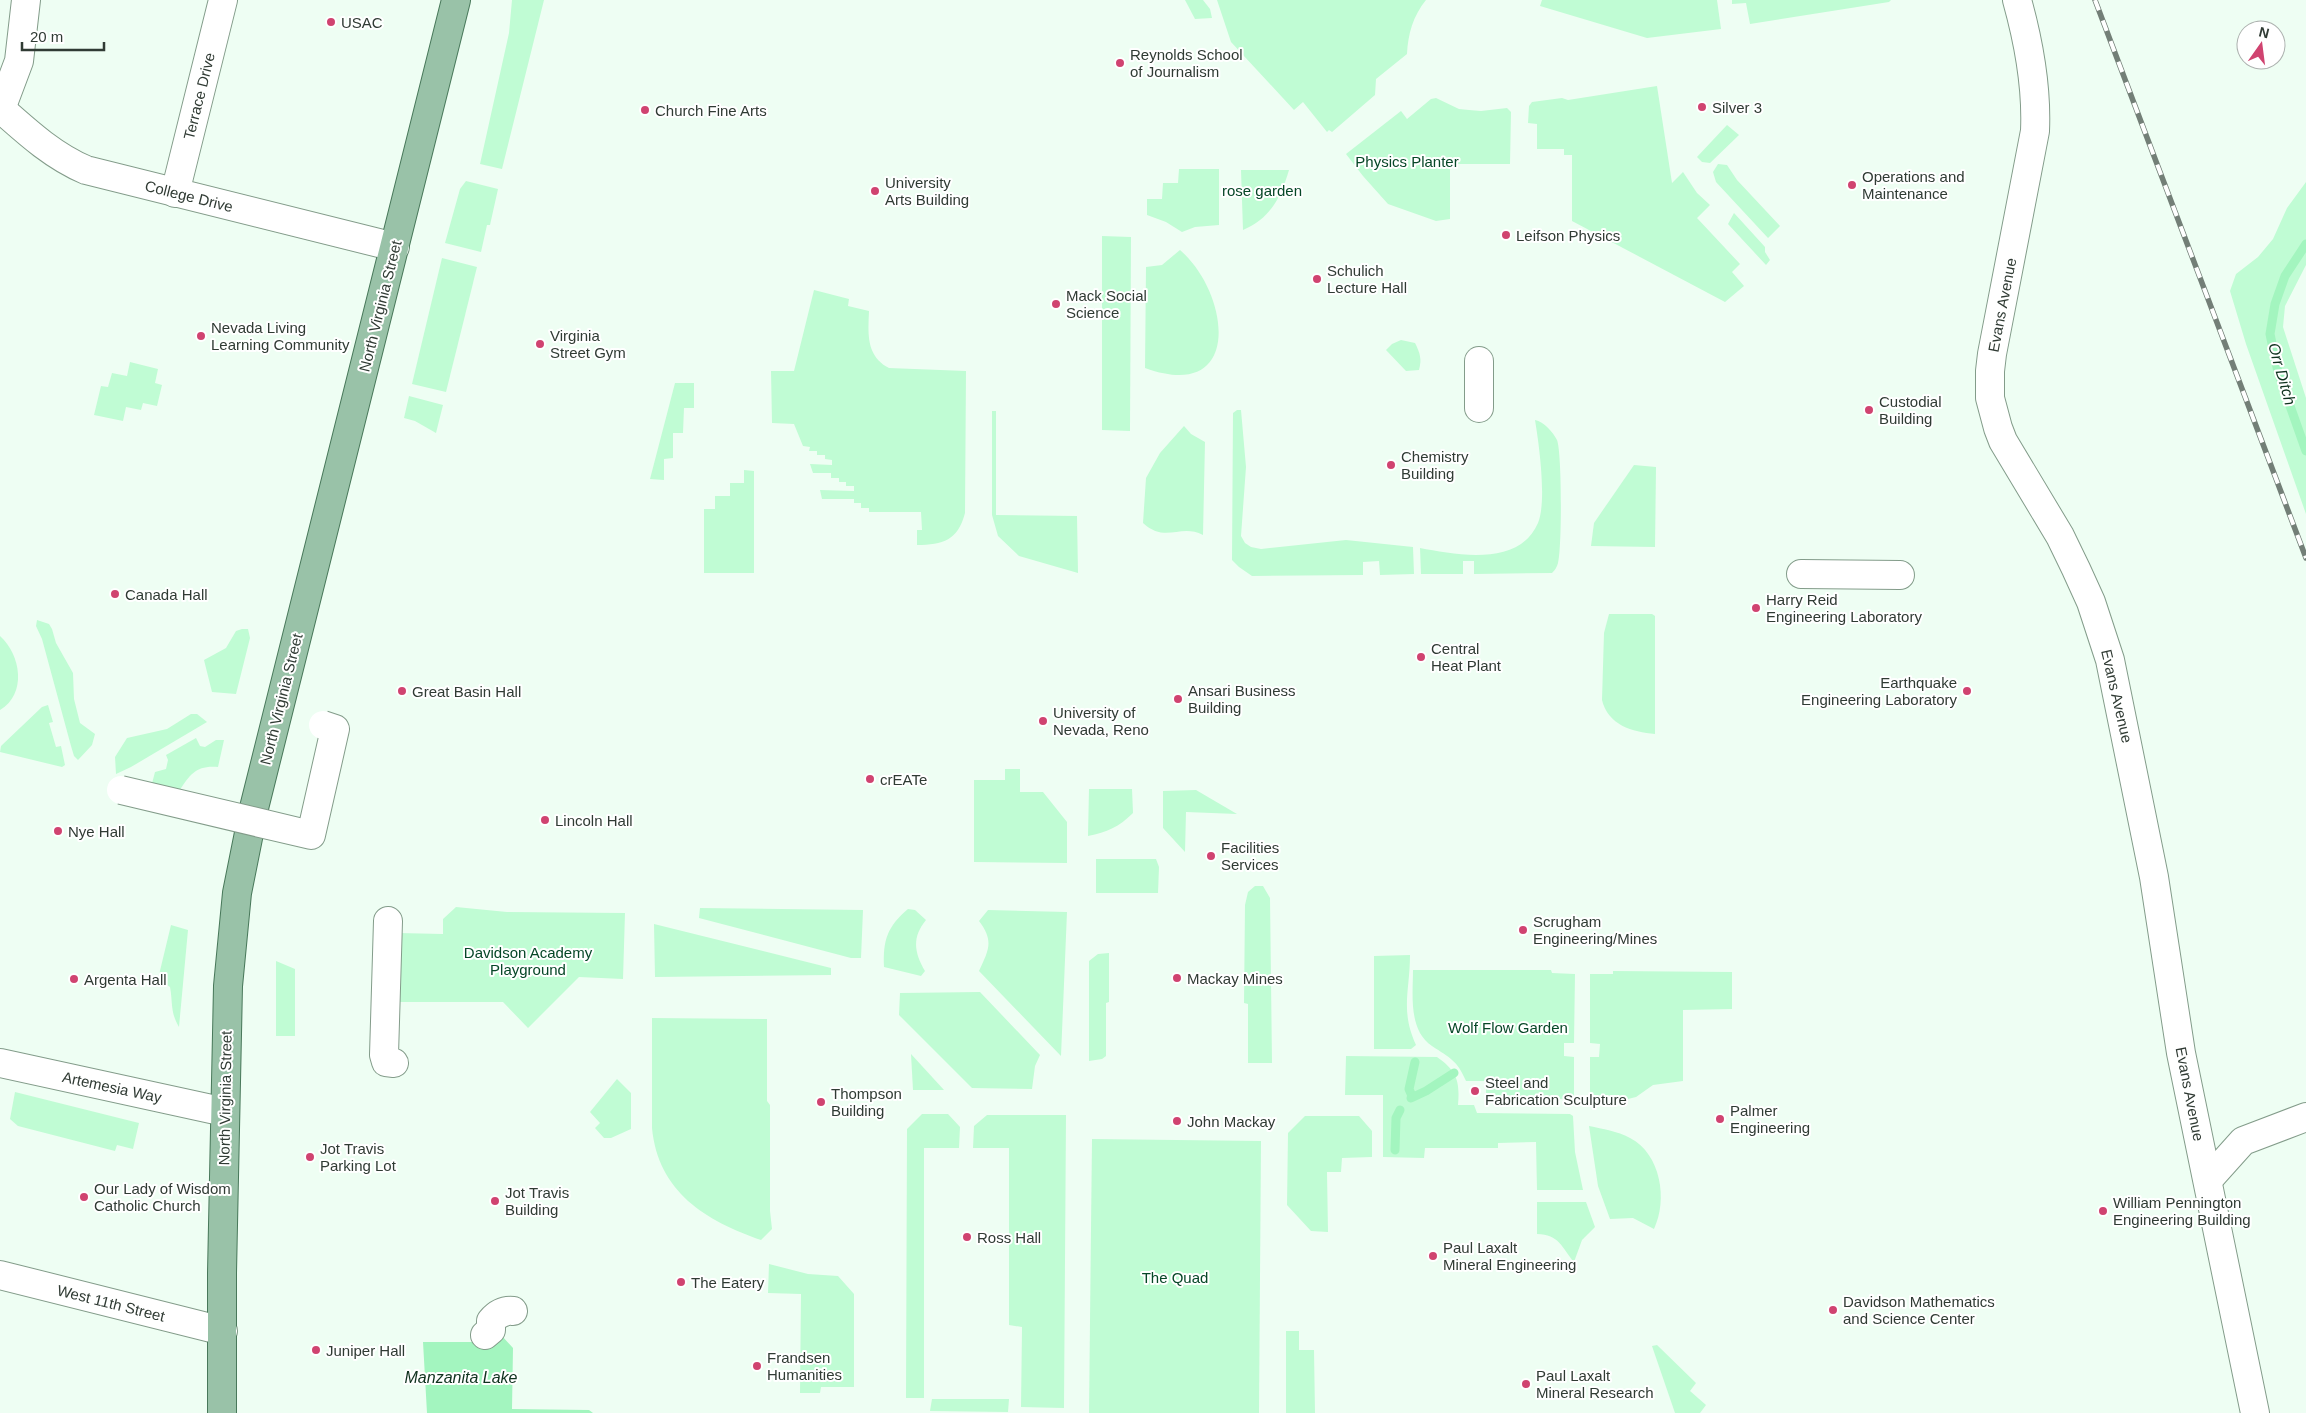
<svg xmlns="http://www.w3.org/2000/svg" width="2306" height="1413" font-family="Helvetica,sans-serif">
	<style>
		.green { fill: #c0fcd4 }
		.water { fill: #a3f5bf }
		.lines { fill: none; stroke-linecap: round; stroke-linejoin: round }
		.stream { stroke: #a3f5bf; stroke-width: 9 }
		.minor-casing { stroke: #839c8a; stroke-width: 30 }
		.major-casing { stroke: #48785a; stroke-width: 30 }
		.minor { stroke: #fff; stroke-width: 28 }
		.major { stroke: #99c2a8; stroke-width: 28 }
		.rail-casing { stroke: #737f77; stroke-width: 5.5 }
		.rail { stroke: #fff; stroke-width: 4; stroke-dasharray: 11; stroke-linecap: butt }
		.minor-bridge-casing { stroke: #839c8a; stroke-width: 30; stroke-linecap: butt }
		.minor-bridge { stroke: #fff; stroke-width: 28 }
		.poi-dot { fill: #d04370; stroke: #fff; stroke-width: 2 }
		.labels { text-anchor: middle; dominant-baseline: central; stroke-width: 4; stroke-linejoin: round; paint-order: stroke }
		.poi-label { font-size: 15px; fill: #303b34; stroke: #fff; text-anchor: start }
		.street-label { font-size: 15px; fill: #303b34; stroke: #fff }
		.park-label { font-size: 15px; fill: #064727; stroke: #fff }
		.water-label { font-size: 16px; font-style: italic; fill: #0f321e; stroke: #fff }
	</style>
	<rect width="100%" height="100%" fill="#eefef3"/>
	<g class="green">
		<polygon points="512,0 544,0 502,169 480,164 509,33"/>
		<polygon points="1185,0 1203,0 1210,9 1212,18 1195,19"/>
		<path d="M1217 0H1426C1413 16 1408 34 1407 54L1376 79 1375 95 1332 132 1329 130 1327 132 1303 102 1294 110 1231 42Z"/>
		<polygon points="1542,0 1717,0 1721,29 1647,38 1540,6"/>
		<polygon points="1732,0 1891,0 1889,2 1750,24 1746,3 1732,4"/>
		<polygon points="1657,86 1672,183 1683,172 1697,193 1710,205 1697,218 1740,264 1732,272 1744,286 1725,302 1572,221 1572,155 1564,155 1564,149 1537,149 1537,124 1528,123 1529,106 1532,102 1562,98 1568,100"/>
		<polygon points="1436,98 1459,109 1469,110 1481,111 1507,108 1511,112 1510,164 1450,164 1450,219 1436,221 1388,204 1363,176 1346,154 1401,111 1407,119 1431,99"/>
		<polygon points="1727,125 1739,135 1710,163 1702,162 1697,157"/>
		<polygon points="1718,164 1727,165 1737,180 1780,226 1768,238 1716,182 1713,172"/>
		<polygon points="1179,169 1219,169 1219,225 1195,227 1182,232 1166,222 1147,215 1147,199 1162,199 1163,183 1178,183"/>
		<path d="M1241 170H1289C1281 197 1270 219 1243 230Z"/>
		<polygon points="466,181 498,189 490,225 487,225 481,252 445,243 460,189"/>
		<polygon points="2306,182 2306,265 2285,306 2283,327 2306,398 2306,514 2246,344 2230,291 2236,274 2258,257 2273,239 2287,208"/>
		<polygon points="1734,213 1765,247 1765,252 1770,260 1766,265 1728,224"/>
		<polygon points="1102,236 1131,237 1130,431 1102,430"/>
		<path d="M1180 250C1230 293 1244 404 1145 368L1146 267 1162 265Z"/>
		<polygon points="442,258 477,267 446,392 412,384"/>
		<path d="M814 290 849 299 848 306 869 311C868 334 866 356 889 368L966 371 965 513C958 540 943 545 917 545V530H922L921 512H869V508H861V503H854V499H822L820 490 854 491V486H846V482H839V478H831V473H813L810 464 832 465V460L825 459V455H817V451H809L810 447 803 446 794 424 772 423 771 371H794Z"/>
		<path d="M1401 340 1415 343C1420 353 1422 359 1419 370L1406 371 1386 350 1392 344Z"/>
		<polygon points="130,362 158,369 155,383 162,385 157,406 143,403 141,410 126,407 123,421 94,415 101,386 108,387 112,373 127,376"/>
		<polygon points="675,383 694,383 694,408 684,408 683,433 673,433 673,458 664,459 664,480 650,479"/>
		<polygon points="409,396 443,405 436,433 415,421 404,418"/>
		<polygon points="1237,410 1241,410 1246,467 1241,536 1245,543 1251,547 1261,549 1346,540 1413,547 1414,574 1380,575 1379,561 1363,562 1363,575 1252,576 1239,567 1232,560 1233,413"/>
		<polygon points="992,411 996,411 996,515 1077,516 1078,573 1019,556 998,536 992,515"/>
		<path d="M1535 420C1544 422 1553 432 1557 440 1562 452 1562 548 1558 563 1557 567 1555 570 1552 573L1474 574V561H1463V574H1421L1420 548C1457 555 1519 567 1538 523 1547 501 1539 444 1535 420Z"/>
		<path d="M1184 426 1191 434 1205 442 1203 535C1180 523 1166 544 1143 523L1146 478 1160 453Z"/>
		<polygon points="1634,465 1656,467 1655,547 1591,546 1594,523"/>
		<polygon points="744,470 754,471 754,573 704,573 704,509 715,509 715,496 730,496 730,483 744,483"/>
		<path d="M1609 614H1652L1655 616V734C1632 732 1608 725 1602 700L1604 633Z"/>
		<polygon points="37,620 49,624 52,629 56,643 73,673 74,699 80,723 95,734 92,745 78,760 74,756 71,746 42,639 36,626"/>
		<polygon points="242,629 248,629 250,638 236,694 212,692 204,660 226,648 236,631"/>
		<path d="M0 636C21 655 27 694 0 710Z"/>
		<polygon points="48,705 53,722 49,723 56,747 61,746 65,765 62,767 0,752 1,746 42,707"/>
		<polygon points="191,714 197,714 207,722 131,767 116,774 115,757 127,738 167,729"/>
		<path d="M196 738 200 746 205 747 216 740H224L218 767C197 765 190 774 180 790L150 791 155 772 166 769 168 760 166 755Z"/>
		<polygon points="1005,769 1020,769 1020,792 1043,792 1067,822 1067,863 974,862 974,780 1005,780"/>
		<path d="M1089 789H1132L1133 813C1119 827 1107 832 1088 836Z"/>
		<polygon points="1196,790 1237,814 1186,812 1185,852 1163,828 1163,791"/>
		<polygon points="1096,859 1156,859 1159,867 1158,893 1096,893"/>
		<polygon points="1255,886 1263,886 1270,898 1272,1063 1248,1063 1248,1004 1244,1003 1245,905 1248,892"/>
		<polygon points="456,907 507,912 625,913 623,979 579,977 528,1028 503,1002 398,1002 398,933 443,934 443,919"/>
		<polygon points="700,908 863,910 861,958 851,958 699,918"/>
		<path d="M908 909 915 910 926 920C912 937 914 952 925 971L921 976 884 967C883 940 887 927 908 909Z"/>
		<path d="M988 910 1067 912 1061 1056 979 971C989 949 994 941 979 921Z"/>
		<polygon points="654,924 831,968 831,975 655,977"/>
		<path d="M171 925 188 930 179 1027C170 1012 173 1003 170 987L158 979Z"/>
		<polygon points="1109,953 1109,1002 1106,1003 1106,1056 1102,1059 1089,1061 1089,961 1098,954"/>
		<path d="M1410 955C1410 991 1400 1010 1416 1045L1411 1049H1374V956Z"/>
		<polygon points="276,961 295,969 295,1036 276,1036"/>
		<path d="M1413 970H1551L1552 973 1575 974 1574 1043H1564V1056L1574 1057V1099L1486 1098V1081H1466C1457 1060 1450 1058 1432 1046 1408 1030 1413 994 1413 970Z"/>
		<polygon points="1613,971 1732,972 1732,1009 1683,1010 1683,1081 1653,1085 1636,1097 1628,1099 1590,1098 1590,1057 1599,1057 1600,1044 1590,1043 1590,974 1613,974"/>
		<polygon points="980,992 1040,1055 1035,1066 1032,1089 972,1088 899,1015 900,993"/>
		<path d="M652 1018 767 1019V1101L770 1105V1211L772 1229 761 1240C706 1221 658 1192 652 1128Z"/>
		<polygon points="911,1054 944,1090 913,1090"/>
		<path d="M1346 1056 1437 1057C1457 1071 1460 1081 1458 1105H1474L1477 1113 1570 1114 1573 1116 1575 1152 1583 1190H1537L1536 1142 1498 1143V1148H1425L1424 1158 1383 1157V1095H1345Z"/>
		<polygon points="617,1079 631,1093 631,1129 611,1138 604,1138 595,1128 600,1123 590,1112"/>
		<polygon points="15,1092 139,1123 133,1149 117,1145 115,1151 18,1126 10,1119"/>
		<polygon points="922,1114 948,1114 960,1127 959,1148 924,1148 924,1398 906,1398 907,1129"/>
		<polygon points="987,1115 1066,1115 1064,1408 1021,1407 1022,1327 1009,1325 1009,1148 973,1148 974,1126"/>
		<polygon points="1305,1116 1359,1116 1372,1131 1372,1157 1342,1158 1341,1172 1327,1172 1328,1232 1311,1231 1287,1205 1288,1133"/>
		<path d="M1589 1126C1603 1129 1617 1131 1630 1138 1661 1154 1668 1200 1654 1229L1633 1218 1610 1219 1598 1186Z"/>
		<polygon points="1092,1139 1261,1141 1259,1413 1089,1413"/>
		<path d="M1537 1202H1586L1595 1227 1582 1240 1574 1262C1562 1248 1559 1234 1537 1234Z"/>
		<polygon points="769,1264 808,1274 838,1276 854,1294 854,1387 821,1387 820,1393 800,1393 801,1294 768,1293"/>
		<polygon points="1286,1331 1299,1331 1299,1350 1314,1350 1315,1413 1286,1413"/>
		<polygon points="1657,1345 1696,1383 1690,1391 1706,1405 1700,1413 1675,1413 1653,1349 1652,1346"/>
		<polygon points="932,1399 1009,1399 1008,1412 930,1411"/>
	</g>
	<polygon class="water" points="501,1335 513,1348 512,1409 589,1410 593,1413 427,1413 423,1342 495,1342"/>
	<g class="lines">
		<g class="stream">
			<polyline points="2306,244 2285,276 2275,304 2270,334 2278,372 2306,451"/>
			<polyline points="1412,1096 1409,1089 1415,1062"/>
			<polyline points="1411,1098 1426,1091 1454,1073"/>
			<polyline points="1395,1150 1396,1118 1400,1110"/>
		</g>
		<defs>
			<g id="minor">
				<path d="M2017 0C2029 43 2037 86 2035 131L1992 354 1990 371V398L1998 428 2003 441 2060 536 2076 569 2091 602 2110 660 2154 877 2181 1053 2255 1413"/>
				<path d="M0 108C27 132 53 156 86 170L395 247"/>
				<polyline points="1,109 19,61 26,0"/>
				<polyline points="175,193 223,0"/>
				<polyline points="1479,361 1479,408"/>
				<polyline points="1801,574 1900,575"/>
				<polyline points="388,921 384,1055 386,1062 394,1063"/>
				<polyline points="0,1063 225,1112"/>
				<polyline points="2208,1180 2243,1141 2306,1117"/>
				<polyline points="0,1275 223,1331"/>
				<path d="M485 1335 491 1330V1321C497 1314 504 1310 513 1311"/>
			</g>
			<polyline id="major" points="222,1413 222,1273 228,986 237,893 254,808 456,0"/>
		</defs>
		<use href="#minor" class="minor-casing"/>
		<use href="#major" class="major-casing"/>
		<use href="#minor" class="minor"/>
		<use href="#major" class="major"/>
		<defs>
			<polyline id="rail" points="2095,0 2306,558"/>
		</defs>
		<use href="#rail" class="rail-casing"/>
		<use href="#rail" class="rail"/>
		<defs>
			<polyline id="minor-bridge" points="121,790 311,835 335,729 323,725"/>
		</defs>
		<use href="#minor-bridge" class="minor-bridge-casing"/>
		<use href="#minor-bridge" class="minor-bridge"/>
	</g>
	<g class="poi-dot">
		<circle cx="331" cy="22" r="5"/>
		<circle cx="1120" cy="63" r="5"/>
		<circle cx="1702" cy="107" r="5"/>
		<circle cx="645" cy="110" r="5"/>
		<circle cx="1852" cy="185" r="5"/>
		<circle cx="875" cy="191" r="5"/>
		<circle cx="1506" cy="235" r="5"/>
		<circle cx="1317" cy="279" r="5"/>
		<circle cx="1056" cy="304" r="5"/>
		<circle cx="201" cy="336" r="5"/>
		<circle cx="540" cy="344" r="5"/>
		<circle cx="1869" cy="410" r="5"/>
		<circle cx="1391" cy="465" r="5"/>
		<circle cx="115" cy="594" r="5"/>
		<circle cx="1756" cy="608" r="5"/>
		<circle cx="1421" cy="657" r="5"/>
		<circle cx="402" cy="691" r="5"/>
		<circle cx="1967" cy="691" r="5"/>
		<circle cx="1178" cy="699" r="5"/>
		<circle cx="1043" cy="721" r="5"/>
		<circle cx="870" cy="779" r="5"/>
		<circle cx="545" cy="820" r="5"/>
		<circle cx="58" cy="831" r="5"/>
		<circle cx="1211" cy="856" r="5"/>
		<circle cx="1523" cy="930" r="5"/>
		<circle cx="1177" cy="978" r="5"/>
		<circle cx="74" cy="979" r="5"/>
		<circle cx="1475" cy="1091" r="5"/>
		<circle cx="821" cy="1102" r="5"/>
		<circle cx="1720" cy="1119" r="5"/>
		<circle cx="1177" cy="1121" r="5"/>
		<circle cx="310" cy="1157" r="5"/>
		<circle cx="84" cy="1197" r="5"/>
		<circle cx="495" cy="1201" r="5"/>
		<circle cx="2103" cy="1211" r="5"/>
		<circle cx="967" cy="1237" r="5"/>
		<circle cx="1433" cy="1256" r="5"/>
		<circle cx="681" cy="1282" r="5"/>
		<circle cx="1833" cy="1310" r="5"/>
		<circle cx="316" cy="1350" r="5"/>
		<circle cx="757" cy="1366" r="5"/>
		<circle cx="1526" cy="1384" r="5"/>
	</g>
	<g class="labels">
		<g class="poi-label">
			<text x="341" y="22">USAC</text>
			<text x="1130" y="54">Reynolds School<tspan x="1130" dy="17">of Journalism</tspan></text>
			<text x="1712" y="107">Silver 3</text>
			<text x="655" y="110">Church Fine Arts</text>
			<text x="1862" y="176">Operations and<tspan x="1862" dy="17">Maintenance</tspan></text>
			<text x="885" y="182">University<tspan x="885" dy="17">Arts Building</tspan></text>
			<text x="1516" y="235">Leifson Physics</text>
			<text x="1327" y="270">Schulich<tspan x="1327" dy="17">Lecture Hall</tspan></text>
			<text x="1066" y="295">Mack Social<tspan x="1066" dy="17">Science</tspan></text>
			<text x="211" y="327">Nevada Living<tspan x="211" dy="17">Learning Community</tspan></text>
			<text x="550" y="335">Virginia<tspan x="550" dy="17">Street Gym</tspan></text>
			<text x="1879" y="401">Custodial<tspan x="1879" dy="17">Building</tspan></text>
			<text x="1401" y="456">Chemistry<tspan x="1401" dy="17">Building</tspan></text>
			<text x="125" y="594">Canada Hall</text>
			<text x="1766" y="599">Harry Reid<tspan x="1766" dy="17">Engineering Laboratory</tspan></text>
			<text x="1431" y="648">Central<tspan x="1431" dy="17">Heat Plant</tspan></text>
			<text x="1957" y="682" text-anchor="end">Earthquake<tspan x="1957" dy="17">Engineering Laboratory</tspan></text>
			<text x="1188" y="690">Ansari Business<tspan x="1188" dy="17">Building</tspan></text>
			<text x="412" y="691">Great Basin Hall</text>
			<text x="1053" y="712">University of<tspan x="1053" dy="17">Nevada, Reno</tspan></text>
			<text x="880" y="779">crEATe</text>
			<text x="555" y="820">Lincoln Hall</text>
			<text x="68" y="831">Nye Hall</text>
			<text x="1221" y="847">Facilities<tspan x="1221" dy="17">Services</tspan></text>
			<text x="1533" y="921">Scrugham<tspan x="1533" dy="17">Engineering/Mines</tspan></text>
			<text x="1187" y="978">Mackay Mines</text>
			<text x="84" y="979">Argenta Hall</text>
			<text x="1485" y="1082">Steel and<tspan x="1485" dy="17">Fabrication Sculpture</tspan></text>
			<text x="831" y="1093">Thompson<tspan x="831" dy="17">Building</tspan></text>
			<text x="1730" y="1110">Palmer<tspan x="1730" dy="17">Engineering</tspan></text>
			<text x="1187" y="1121">John Mackay</text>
			<text x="320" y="1148">Jot Travis<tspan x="320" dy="17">Parking Lot</tspan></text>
			<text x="94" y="1188">Our Lady of Wisdom<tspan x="94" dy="17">Catholic Church</tspan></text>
			<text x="505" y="1192">Jot Travis<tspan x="505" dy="17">Building</tspan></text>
			<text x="2113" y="1202">William Pennington<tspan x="2113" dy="17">Engineering Building</tspan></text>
			<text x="977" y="1237">Ross Hall</text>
			<text x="1443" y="1247">Paul Laxalt<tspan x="1443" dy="17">Mineral Engineering</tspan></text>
			<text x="691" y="1282">The Eatery</text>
			<text x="1843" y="1301">Davidson Mathematics<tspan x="1843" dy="17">and Science Center</tspan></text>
			<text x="326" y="1350">Juniper Hall</text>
			<text x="767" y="1357">Frandsen<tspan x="767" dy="17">Humanities</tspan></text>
			<text x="1536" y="1375">Paul Laxalt<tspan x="1536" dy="17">Mineral Research</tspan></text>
		</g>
		<g class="street-label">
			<text transform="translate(199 96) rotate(-76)">Terrace Drive</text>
			<text transform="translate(189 196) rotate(14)">College Drive</text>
			<text transform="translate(2002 305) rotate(-79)">Evans Avenue</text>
			<text transform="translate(380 306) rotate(-76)">North Virginia Street</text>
			<text transform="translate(2117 696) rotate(77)">Evans Avenue</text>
			<text transform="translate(281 699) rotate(-76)">North Virginia Street</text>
			<text transform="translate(112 1087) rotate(12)">Artemesia Way</text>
			<text transform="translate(2190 1094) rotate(79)">Evans Avenue</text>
			<text transform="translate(225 1098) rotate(-89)">North Virginia Street</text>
			<text transform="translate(111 1303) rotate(14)">West 11th Street</text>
		</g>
		<g class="park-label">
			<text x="1407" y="161">Physics Planter</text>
			<text x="1262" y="190">rose garden</text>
			<text x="528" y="952">Davidson Academy<tspan x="528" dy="17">Playground</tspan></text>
			<text x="1508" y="1027">Wolf Flow Garden</text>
			<text x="1175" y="1277">The Quad</text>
		</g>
		<g class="water-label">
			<text transform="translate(2282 374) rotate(74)">Orr Ditch</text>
			<text x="461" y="1377">Manzanita Lake</text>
		</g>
	</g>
	<g transform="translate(2261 45) rotate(14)"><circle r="24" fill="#ffffff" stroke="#acb1ae"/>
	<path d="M0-4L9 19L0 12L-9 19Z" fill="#d04370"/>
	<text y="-8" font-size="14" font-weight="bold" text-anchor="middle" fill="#303b34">N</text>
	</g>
	<path d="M22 42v8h82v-8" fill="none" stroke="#303b34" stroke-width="2.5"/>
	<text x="30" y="42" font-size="15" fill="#303b34" stroke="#ffffff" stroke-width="4" paint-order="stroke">20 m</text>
</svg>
